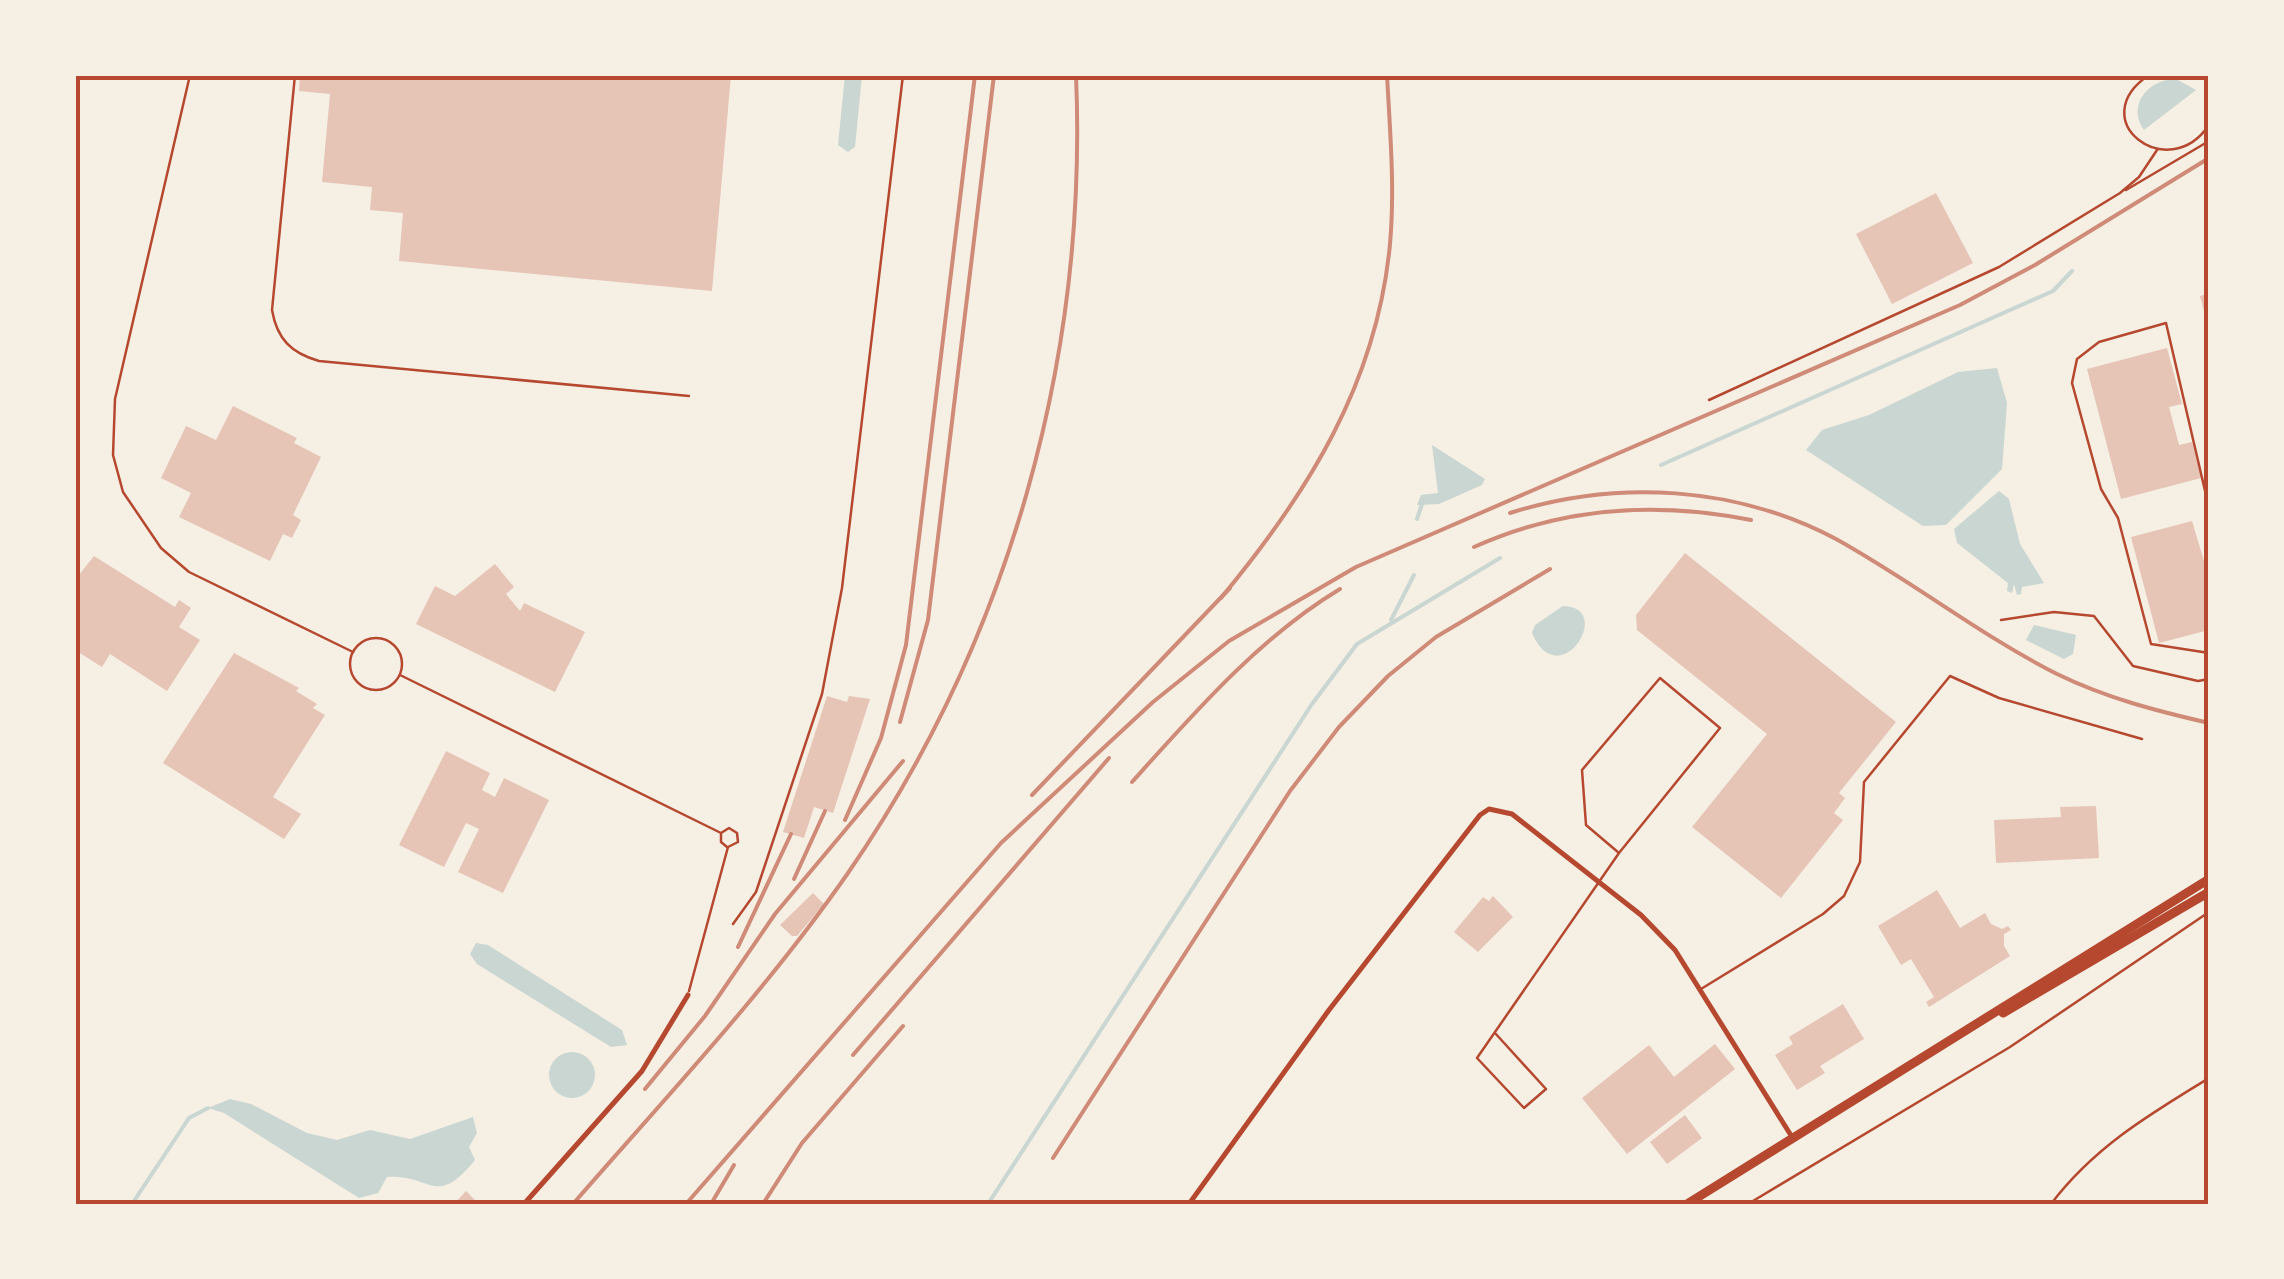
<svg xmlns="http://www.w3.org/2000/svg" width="2284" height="1279" font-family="'Alegreya Sans',sans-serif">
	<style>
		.water { fill: #c9d6d2 }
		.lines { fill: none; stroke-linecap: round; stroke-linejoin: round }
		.stream { stroke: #c9d6d2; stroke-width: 4 }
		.building { fill: #e6c5b7 }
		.path { stroke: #b5482f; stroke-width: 2.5 }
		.service { stroke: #b5482f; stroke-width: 2.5 }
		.minor { stroke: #b5482f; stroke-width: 5 }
		.primary { stroke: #b5482f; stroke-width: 9 }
		.rail { stroke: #cf8b77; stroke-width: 4 }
		.neatline { fill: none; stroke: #b5482f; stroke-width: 4 }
	</style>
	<rect width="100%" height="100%" fill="#f6efe4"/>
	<g class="water">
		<polygon points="845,75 862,75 855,147 848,152 838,145"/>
		<path d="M2176 79 2196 90 2144 130C2126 105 2149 79 2176 79Z"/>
		<polygon points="1997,368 2007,403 2002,469 1946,525 1923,526 1806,450 1822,430 1869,415 1958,372"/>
		<polygon points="1432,445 1485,479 1482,485 1439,504 1417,505 1421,495 1438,493"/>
		<polygon points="1999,491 2009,499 2020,544 2044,583 2022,587 2021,594 2017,595 2014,584 2012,593 2007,591 2008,583 1957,543 1954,529"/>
		<path d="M1563 606C1616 607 1559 696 1532 633L1535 625Z"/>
		<polygon points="2034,625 2076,635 2073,654 2064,659 2026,640"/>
		<polygon points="476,943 488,945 622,1030 627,1045 611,1047 477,964 470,954"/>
		<circle cx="572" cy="1075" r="23"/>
		<path d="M230 1099 251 1104 307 1133 337 1140 370 1130 410 1139 473 1117 477 1133 469 1147 475 1160C435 1209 432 1174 387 1177L378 1193 359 1198 224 1113 208 1108Z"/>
	</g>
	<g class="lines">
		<g class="stream">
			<polyline points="1661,465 2053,291 2072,271"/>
			<polyline points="1417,519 1422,504"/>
			<polyline points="1391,620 1414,575"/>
			<polyline points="132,1204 189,1118 208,1108"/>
			<polyline points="988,1204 1312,704 1357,644 1500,558"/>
		</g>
	</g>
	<g class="building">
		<polygon points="300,75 731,75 712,291 399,261 403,213 370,210 372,187 322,182 330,94 299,91"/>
		<polygon points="1936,193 1973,263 1892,304 1856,234"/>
		<polygon points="2209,294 2209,326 2208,326 2200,296"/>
		<polygon points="2167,348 2182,404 2169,407 2179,445 2192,442 2201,478 2121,499 2087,369"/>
		<polygon points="233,406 297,438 294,443 321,457 293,515 301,520 292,538 283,534 270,561 179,517 191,493 161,478 186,426 216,440"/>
		<polygon points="2192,521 2209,578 2209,630 2159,643 2131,537"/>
		<polygon points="1685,553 1896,722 1839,793 1845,798 1834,813 1843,820 1781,898 1692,827 1767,734 1637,630 1636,615"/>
		<polygon points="94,556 175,607 179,600 191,608 179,627 200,640 167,691 110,654 102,667 75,650 75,580"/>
		<polygon points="495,564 514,587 506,594 520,611 524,603 585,632 555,692 416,624 435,586 455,596"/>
		<polygon points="234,653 299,688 296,691 317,704 313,708 325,715 273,797 301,814 284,839 163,763"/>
		<polygon points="827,696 847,702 849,696 870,699 833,813 814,807 804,838 783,832"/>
		<polygon points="446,751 490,773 482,790 495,797 504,778 549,800 503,893 458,872 479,829 466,823 444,867 399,845"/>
		<polygon points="2096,806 2099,858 1996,863 1994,820 2061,817 2060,807"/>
		<polygon points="1937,890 1960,928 1985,913 1991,924 2002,929 2008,926 2011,930 2004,934 2004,946 2010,956 1929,1007 1926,1002 1934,997 1911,959 1901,965 1878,926"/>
		<polygon points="813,893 824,904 797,936 792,936 780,925"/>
		<polygon points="1493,896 1513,917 1478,952 1454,932 1483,897 1489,901"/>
		<polygon points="1843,1004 1864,1039 1820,1066 1825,1073 1797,1090 1775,1055 1793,1044 1789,1037"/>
		<polygon points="1715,1044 1735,1069 1627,1154 1582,1098 1649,1045 1674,1077"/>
		<polygon points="1685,1115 1702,1138 1667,1164 1650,1142"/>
		<polygon points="466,1191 479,1204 454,1204"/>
	</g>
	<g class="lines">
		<polyline class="path" points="1748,1204 2010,1047 2209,912"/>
		<g class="service">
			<polyline points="190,75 115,399 113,455 123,492 161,548 189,572 353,652"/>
			<path d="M295 75 272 310C277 339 291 353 319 361L689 396"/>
			<path d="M2149 75C2082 120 2168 186 2209 125"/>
			<polyline points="2203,75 2209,82"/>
			<polyline points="2126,190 2209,141"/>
			<polyline points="1709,400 1999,267 2120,193 2139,177 2157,150"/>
			<polyline points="2209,508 2166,323 2099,342 2077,359 2072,383 2101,489 2118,518 2151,644 2209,653"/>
			<polyline points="2001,620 2054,612 2094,616 2133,666 2198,681 2209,679"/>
			<circle cx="376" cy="664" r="26"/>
			<polyline points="400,675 721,833 729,828 737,833 738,842 728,847 689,991"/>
			<polyline points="721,834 721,842 727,847"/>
			<polyline points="733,924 756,892 822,694 842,588 903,75"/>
			<polyline points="1701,989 1823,914 1844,896 1860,862 1864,782 1950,676 1999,698 2142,739"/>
			<polyline points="1495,1033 1546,1089 1524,1108 1477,1058 1619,853 1720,728 1660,678 1582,770 1586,825 1619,853"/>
			<path d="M2051 1204C2094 1147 2150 1114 2209 1078"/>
		</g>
		<g class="minor">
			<polyline points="524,1204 642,1071 688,995"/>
			<polyline points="1189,1204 1329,1010 1480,815 1489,809 1512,814 1641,915 1675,950 1792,1137"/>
		</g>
		<g class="primary">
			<polyline points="2003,1013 2209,892"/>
			<polyline points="1687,1204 2209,879"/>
		</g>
		<g class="rail">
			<path d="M1510 513C1617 479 1736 486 1836 539 1912 581 1980 635 2057 674 2106 698 2157 711 2209 723"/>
			<path d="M1474 547C1563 507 1656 501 1751 520"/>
			<path d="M1221 598C1308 493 1377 383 1390 244 1395 188 1390 131 1387 75"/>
			<polyline points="900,722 928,620 994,75"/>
			<path d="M1132 782C1194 713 1260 637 1340 589"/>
			<polyline points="1032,795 1230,588"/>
			<polyline points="845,820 881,738 906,645 975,75"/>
			<polyline points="794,879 825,811"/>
			<polyline points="738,947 791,834"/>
			<polyline points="853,1055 1109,758"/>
			<polyline points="645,1089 705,1016 775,914 903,761"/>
			<polyline points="1053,1158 1290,791 1339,727 1388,676 1436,637 1550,569"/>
			<path d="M573 1204C667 1096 766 991 848 873 1009 640 1088 358 1076 75"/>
			<polyline points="686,1204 1001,843 1153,702 1229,641 1356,567 1960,305 2035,265 2209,158"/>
			<polyline points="711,1204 734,1165"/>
			<polyline points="763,1204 802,1143 903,1026"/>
		</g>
	</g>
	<rect width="2284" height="1279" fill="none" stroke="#f6efe4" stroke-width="155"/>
	<rect x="78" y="78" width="2128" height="1124" class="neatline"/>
</svg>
